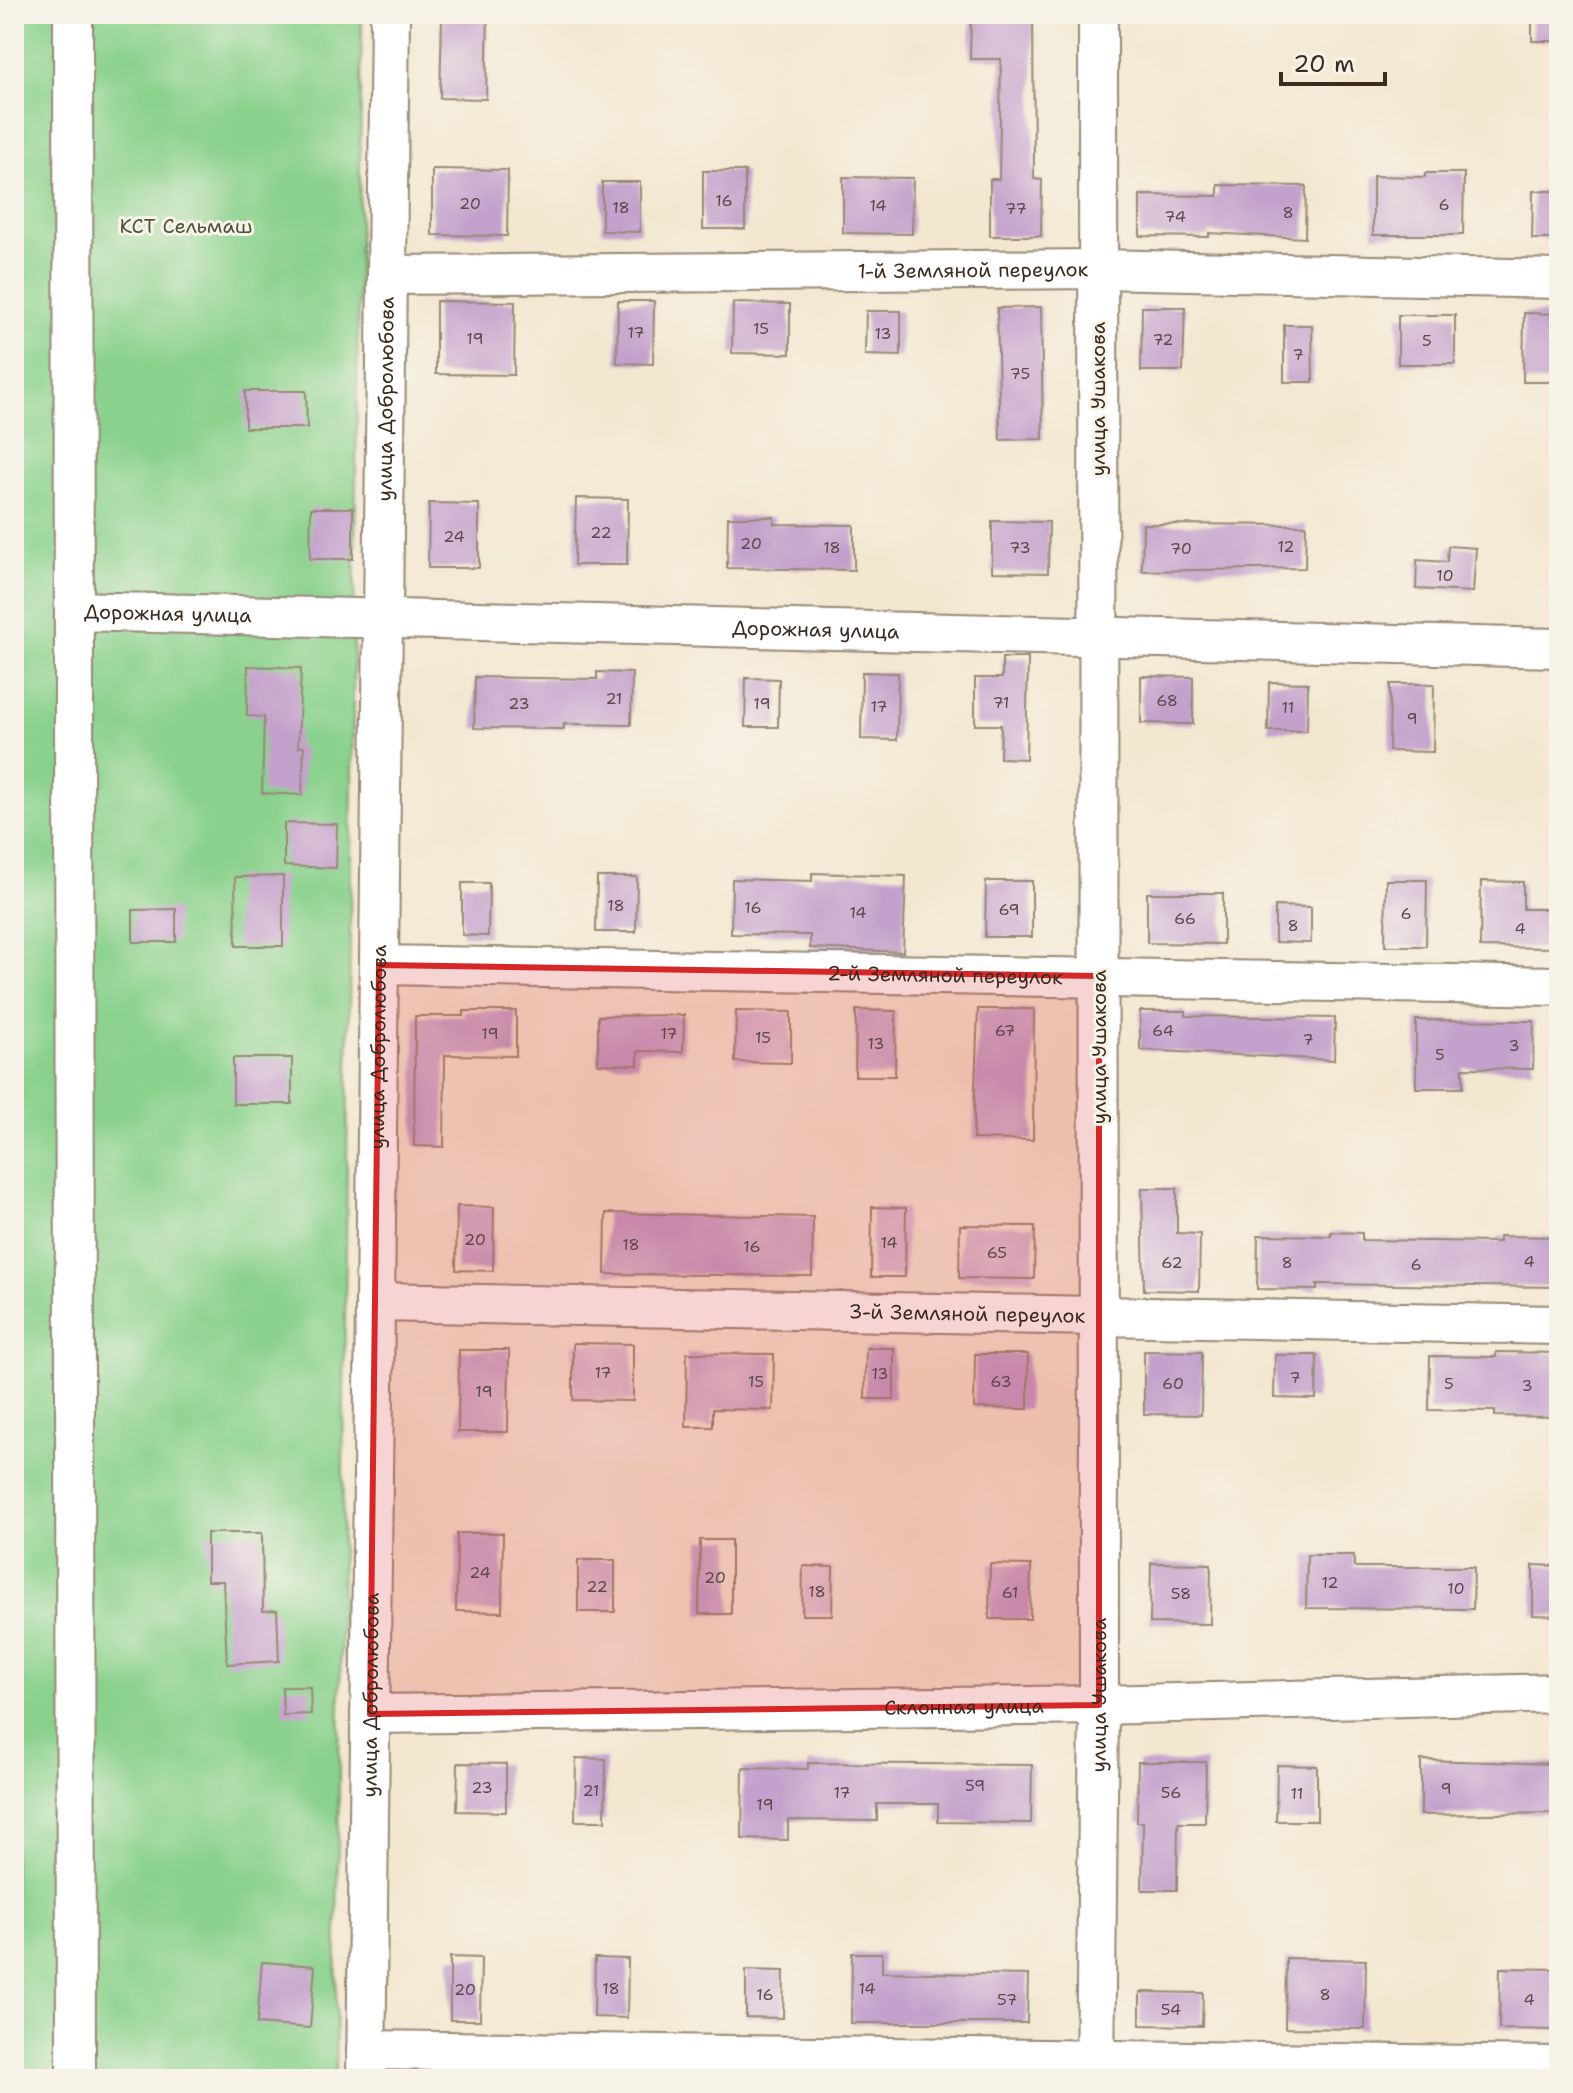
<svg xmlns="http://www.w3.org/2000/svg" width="1573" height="2093" font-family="'Shantell Sans',sans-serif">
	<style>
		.green { fill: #89d18c; stroke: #627e55; stroke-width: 2 }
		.building { fill: #c4a1cc }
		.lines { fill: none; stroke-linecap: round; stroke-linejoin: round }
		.minor-casing { stroke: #978877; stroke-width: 42 }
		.minor { stroke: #fff; stroke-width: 38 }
		.marked { fill: #d62828; fill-opacity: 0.2; stroke: #d62828; stroke-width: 6; stroke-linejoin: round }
		.labels { text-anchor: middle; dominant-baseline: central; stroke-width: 6; stroke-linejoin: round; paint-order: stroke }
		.number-label { font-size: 16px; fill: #5d484a }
		.park-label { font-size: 20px; fill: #4e543a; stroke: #f7f3e8 }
		.street-label { font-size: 20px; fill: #3b2a1e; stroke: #f7f3e8 }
	</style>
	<rect width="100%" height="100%" fill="#f7f3e8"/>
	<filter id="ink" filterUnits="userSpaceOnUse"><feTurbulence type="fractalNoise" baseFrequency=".0125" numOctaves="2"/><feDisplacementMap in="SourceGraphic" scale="16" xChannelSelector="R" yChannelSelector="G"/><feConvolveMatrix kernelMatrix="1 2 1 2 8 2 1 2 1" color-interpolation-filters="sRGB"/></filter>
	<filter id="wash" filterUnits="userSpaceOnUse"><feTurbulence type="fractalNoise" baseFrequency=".006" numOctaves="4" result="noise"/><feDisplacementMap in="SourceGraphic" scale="32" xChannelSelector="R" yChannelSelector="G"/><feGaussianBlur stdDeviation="1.8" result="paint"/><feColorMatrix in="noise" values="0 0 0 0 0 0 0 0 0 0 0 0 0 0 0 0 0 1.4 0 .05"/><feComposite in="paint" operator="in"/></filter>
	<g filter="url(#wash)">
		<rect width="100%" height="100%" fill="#f3e7d0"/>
		<polygon class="green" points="14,14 362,14 335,2079 14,2079"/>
		<g id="blocks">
			<g class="building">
				<polygon points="442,14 488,14 486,99 440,98"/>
				<polygon points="971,14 1033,14 1034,179 1042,180 1041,236 990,236 990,179 999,179 1001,59 970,59"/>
				<rect x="1532" y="14" width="27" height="27"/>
				<polygon points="432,169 508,170 507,236 432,235"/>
				<rect x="703" y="171" width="42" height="58"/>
				<polygon points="1425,173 1464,173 1463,235 1373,235 1373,176 1425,177"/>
				<polygon points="843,177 913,178 912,234 843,233"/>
				<polygon points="602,182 640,182 640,232 602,231"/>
				<polygon points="1218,185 1306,186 1305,238 1209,233 1209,237 1140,236 1140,195 1218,196"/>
				<polygon points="1533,191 1559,191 1559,239 1532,239"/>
				<polygon points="436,301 515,302 514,375 436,374"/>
				<polygon points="618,301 654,301 653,364 617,363"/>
				<polygon points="733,303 790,304 790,354 732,353"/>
				<polygon points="1041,307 1043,439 1000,440 997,308"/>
				<polygon points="1142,307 1185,307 1183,371 1141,371"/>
				<polygon points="866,311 901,311 901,356 865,355"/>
				<polygon points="1524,313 1559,314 1559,382 1523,382"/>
				<rect x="1398" y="315" width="57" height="49"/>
				<polygon points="1284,325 1312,325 1313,382 1284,382"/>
				<polygon points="245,391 306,391 307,428 245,428"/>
				<polygon points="576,498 628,499 627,565 574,565"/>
				<polygon points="429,503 479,504 479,568 428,568"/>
				<polygon points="311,508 353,508 353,559 310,559"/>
				<polygon points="728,517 774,517 774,524 854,525 854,570 727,568"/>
				<polygon points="992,521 1049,522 1048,573 992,572"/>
				<polygon points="1143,524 1306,525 1305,568 1142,571"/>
				<polygon points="1448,546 1476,548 1473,592 1416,589 1417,560 1447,562"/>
				<polygon points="1002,658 1028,658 1026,759 1000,758 1001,725 975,725 975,678 1002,678"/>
				<polygon points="248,666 301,668 298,747 304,747 302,795 262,793 264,717 247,716"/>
				<polygon points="597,672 632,673 631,725 564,724 564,729 474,728 475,677 597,679"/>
				<polygon points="862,672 898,673 897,740 861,739"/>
				<polygon points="1141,676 1193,677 1193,724 1141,723"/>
				<polygon points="746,678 779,679 778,727 745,727"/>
				<polygon points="1269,682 1308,683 1307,731 1268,731"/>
				<polygon points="1390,684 1434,684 1433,752 1389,751"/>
				<polygon points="284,823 337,824 336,868 284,866"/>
				<polygon points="812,873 906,876 903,952 810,948 810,935 731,934 732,879 812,881"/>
				<polygon points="283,876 283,946 236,946 235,877"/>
				<polygon points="597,877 637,877 636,932 596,932"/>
				<polygon points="1386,880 1427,880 1426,946 1385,946"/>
				<polygon points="986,881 1032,881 1032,937 985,937"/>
				<polygon points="1481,881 1523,882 1523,909 1559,909 1559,948 1480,947"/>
				<polygon points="462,883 489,883 488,936 462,935"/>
				<polygon points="1147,893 1223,893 1223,944 1147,943"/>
				<polygon points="1275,906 1311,907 1311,943 1275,942"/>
				<polygon points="176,909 176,942 133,942 133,910"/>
				<polygon points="978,1009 1034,1009 1033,1140 973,1139"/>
				<polygon points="856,1010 896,1011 895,1076 855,1076"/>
				<polygon points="464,1011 516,1011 516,1056 445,1055 444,1147 414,1146 415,1016 464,1016"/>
				<polygon points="736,1011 791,1012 791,1063 735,1062"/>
				<polygon points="1140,1011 1186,1011 1186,1016 1335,1018 1334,1060 1140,1050"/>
				<polygon points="684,1015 683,1052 638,1051 638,1065 598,1064 598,1016"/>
				<polygon points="1416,1020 1534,1021 1533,1069 1463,1068 1463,1088 1416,1088"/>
				<rect x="233" y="1058" width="59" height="46"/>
				<polygon points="1142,1188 1177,1188 1177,1233 1200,1234 1199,1291 1144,1290"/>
				<polygon points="457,1206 494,1207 493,1271 456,1270"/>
				<polygon points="872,1207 906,1208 905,1277 871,1277"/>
				<polygon points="606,1213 813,1217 812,1276 605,1274"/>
				<polygon points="960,1225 1035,1226 1034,1279 959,1278"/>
				<polygon points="1331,1232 1362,1233 1362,1240 1499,1242 1499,1236 1559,1237 1559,1287 1317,1284 1317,1290 1257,1289 1258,1235 1331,1236"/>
				<polygon points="573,1343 633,1344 633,1401 573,1400"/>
				<polygon points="866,1348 894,1348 894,1399 865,1399"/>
				<polygon points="459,1350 509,1350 508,1432 458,1432"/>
				<polygon points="1144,1351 1202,1352 1201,1415 1144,1414"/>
				<polygon points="1496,1352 1559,1353 1559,1417 1495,1416 1495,1411 1429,1410 1430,1356 1496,1357"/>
				<polygon points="687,1353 774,1354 773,1410 713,1409 713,1427 686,1427"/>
				<polygon points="975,1354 1028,1354 1028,1409 974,1408"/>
				<polygon points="1275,1355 1317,1355 1316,1399 1274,1398"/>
				<polygon points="207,1533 262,1533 263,1611 277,1610 279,1661 227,1664 223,1581 207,1581"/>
				<polygon points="457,1533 503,1533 502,1612 456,1611"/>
				<polygon points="700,1540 731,1540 731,1614 699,1614"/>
				<polygon points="1307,1555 1354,1555 1354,1567 1474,1567 1473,1609 1306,1608"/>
				<rect x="578" y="1560" width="37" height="52"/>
				<polygon points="1151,1563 1211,1564 1210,1624 1150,1623"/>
				<polygon points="990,1564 1031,1565 1030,1619 989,1619"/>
				<polygon points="1533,1565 1559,1566 1559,1616 1533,1615"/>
				<polygon points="803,1566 833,1567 832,1615 802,1615"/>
				<polygon points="282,1687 310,1687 311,1714 283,1715"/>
				<polygon points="576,1758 606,1759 605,1821 575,1821"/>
				<polygon points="1421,1760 1559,1764 1559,1813 1421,1815"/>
				<polygon points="1138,1762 1206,1762 1205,1823 1178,1823 1177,1890 1142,1890 1143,1822 1137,1822"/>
				<polygon points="458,1763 506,1764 506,1812 457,1811"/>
				<polygon points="808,1763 1032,1765 1031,1823 938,1822 938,1804 877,1804 877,1821 788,1820 788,1840 742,1839 743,1768 808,1769"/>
				<polygon points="1277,1765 1317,1766 1317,1821 1276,1821"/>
				<polygon points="852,1953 882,1953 882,1972 1028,1975 1027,2023 851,2023"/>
				<polygon points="450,1957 481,1958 480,2020 450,2020"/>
				<polygon points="595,1958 628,1959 627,2018 594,2017"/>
				<polygon points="1286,1958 1366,1960 1365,2029 1285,2028"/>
				<polygon points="262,1962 315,1966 310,2028 257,2024"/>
				<polygon points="1500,1968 1559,1969 1559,2030 1499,2029"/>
				<polygon points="746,1970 784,1971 783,2018 746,2017"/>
				<polygon points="1140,1992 1203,1993 1202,2026 1140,2025"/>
			</g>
		</g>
	</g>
	<g filter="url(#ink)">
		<use href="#blocks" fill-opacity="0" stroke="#978877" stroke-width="2"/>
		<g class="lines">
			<defs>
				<g id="minor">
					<polyline points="73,14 76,2079"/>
					<path id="s1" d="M387 275 1098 269 1559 279"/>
					<path id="s2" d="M74 611 1559 648"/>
					<path id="s3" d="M379 965 1559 986"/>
					<path id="s4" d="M375 1302 1559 1325"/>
					<path id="s5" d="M370 1714 1099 1705 1559 1693"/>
					<polyline points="366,2050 1559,2066"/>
					<path id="s6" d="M366 2079 390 14"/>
					<path id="s7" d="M1095 2079 1099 1705 1098 14"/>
				</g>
			</defs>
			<use href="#minor" class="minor-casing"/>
			<use href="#minor" class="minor"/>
		</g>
	</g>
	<path class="marked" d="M379 965 1099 976V1705L370 1714Z"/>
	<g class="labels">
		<g class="number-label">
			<text x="724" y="200">16</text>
			<text x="470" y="203">20</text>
			<text x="1444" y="204">6</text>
			<text x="878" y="205">14</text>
			<text x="621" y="207">18</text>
			<text x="1016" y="208">77</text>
			<text x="1288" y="212">8</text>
			<text x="1175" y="216">74</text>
			<text x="761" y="328">15</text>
			<text x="636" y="332">17</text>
			<text x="883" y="333">13</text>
			<text x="475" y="338">19</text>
			<text x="1163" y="339">72</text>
			<text x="1427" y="340">5</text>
			<text x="1298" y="354">7</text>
			<text x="1020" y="373">75</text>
			<text x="601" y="532">22</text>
			<text x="454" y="536">24</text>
			<text x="751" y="543">20</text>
			<text x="1286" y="546">12</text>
			<text x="832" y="547">18</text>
			<text x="1020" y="547">73</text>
			<text x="1181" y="548">70</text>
			<text x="1445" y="575">10</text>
			<text x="614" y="698">21</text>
			<text x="1167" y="700">68</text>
			<text x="1001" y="702">71</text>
			<text x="519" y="703">23</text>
			<text x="762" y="703">19</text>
			<text x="879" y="706">17</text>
			<text x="1288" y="707">11</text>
			<text x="1412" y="718">9</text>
			<text x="616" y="905">18</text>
			<text x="753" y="907">16</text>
			<text x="1009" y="909">69</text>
			<text x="858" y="912">14</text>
			<text x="1406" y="913">6</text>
			<text x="1185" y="918">66</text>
			<text x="1293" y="925">8</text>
			<text x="1520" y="928">4</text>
			<text x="1005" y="1030">67</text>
			<text x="1163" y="1030">64</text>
			<text x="490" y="1033">19</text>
			<text x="669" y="1033">17</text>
			<text x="763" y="1037">15</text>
			<text x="1308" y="1039">7</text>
			<text x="876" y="1043">13</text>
			<text x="1514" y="1045">3</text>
			<text x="1440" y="1054">5</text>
			<text x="475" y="1239">20</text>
			<text x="889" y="1242">14</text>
			<text x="631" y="1244">18</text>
			<text x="752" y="1246">16</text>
			<text x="997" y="1252">65</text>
			<text x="1529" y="1261">4</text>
			<text x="1172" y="1262">62</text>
			<text x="1287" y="1262">8</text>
			<text x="1416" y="1264">6</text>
			<text x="603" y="1372">17</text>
			<text x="880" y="1373">13</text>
			<text x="1295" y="1377">7</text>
			<text x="756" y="1381">15</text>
			<text x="1001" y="1381">63</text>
			<text x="1173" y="1383">60</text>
			<text x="1449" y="1383">5</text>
			<text x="1527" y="1385">3</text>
			<text x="484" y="1391">19</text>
			<text x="480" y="1572">24</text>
			<text x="715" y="1577">20</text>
			<text x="1330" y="1582">12</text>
			<text x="597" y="1586">22</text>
			<text x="1456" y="1588">10</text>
			<text x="817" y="1591">18</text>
			<text x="1010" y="1592">61</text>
			<text x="1181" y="1593">58</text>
			<text x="975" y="1785">59</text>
			<text x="482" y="1787">23</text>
			<text x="1446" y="1788">9</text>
			<text x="591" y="1790">21</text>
			<text x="842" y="1792">17</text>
			<text x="1171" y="1792">56</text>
			<text x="1297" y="1793">11</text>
			<text x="765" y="1804">19</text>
			<text x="611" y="1988">18</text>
			<text x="867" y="1988">14</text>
			<text x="465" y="1989">20</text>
			<text x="765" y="1994">16</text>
			<text x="1325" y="1994">8</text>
			<text x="1007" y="1999">57</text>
			<text x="1529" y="1999">4</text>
			<text x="1171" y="2009">54</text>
		</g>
		<g class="park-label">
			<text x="186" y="226">КСТ Сельмаш</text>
		</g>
		<g class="street-label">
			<text stroke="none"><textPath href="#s1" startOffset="586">1-й Земляной переулок</textPath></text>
			<text stroke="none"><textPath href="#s6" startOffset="1680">улица Добролюбова</textPath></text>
			<text transform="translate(1098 399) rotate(-90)">улица Ушакова</text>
			<text stroke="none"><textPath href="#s2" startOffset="94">Дорожная улица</textPath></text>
			<text stroke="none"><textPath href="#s2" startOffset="742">Дорожная улица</textPath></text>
			<text stroke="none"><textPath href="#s3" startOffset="566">2-й Земляной переулок</textPath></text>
			<text stroke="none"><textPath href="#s6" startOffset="1032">улица Добролюбова</textPath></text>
			<text transform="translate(1099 1047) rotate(-90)">улица Ушакова</text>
			<text stroke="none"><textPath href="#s4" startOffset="592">3-й Земляной переулок</textPath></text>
			<text stroke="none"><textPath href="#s6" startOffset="384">улица Добролюбова</textPath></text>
			<text stroke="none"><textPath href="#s7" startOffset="384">улица Ушакова</textPath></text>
			<text stroke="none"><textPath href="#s5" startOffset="594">Склонная улица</textPath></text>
		</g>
	</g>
	<rect width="1573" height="2093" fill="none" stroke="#f7f3e8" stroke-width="48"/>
	<path d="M1281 72v12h104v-12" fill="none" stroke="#3b2a1e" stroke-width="4"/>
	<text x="1293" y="72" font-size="24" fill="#3b2a1e" stroke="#f7f3e8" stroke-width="6" paint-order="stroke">20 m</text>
</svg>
